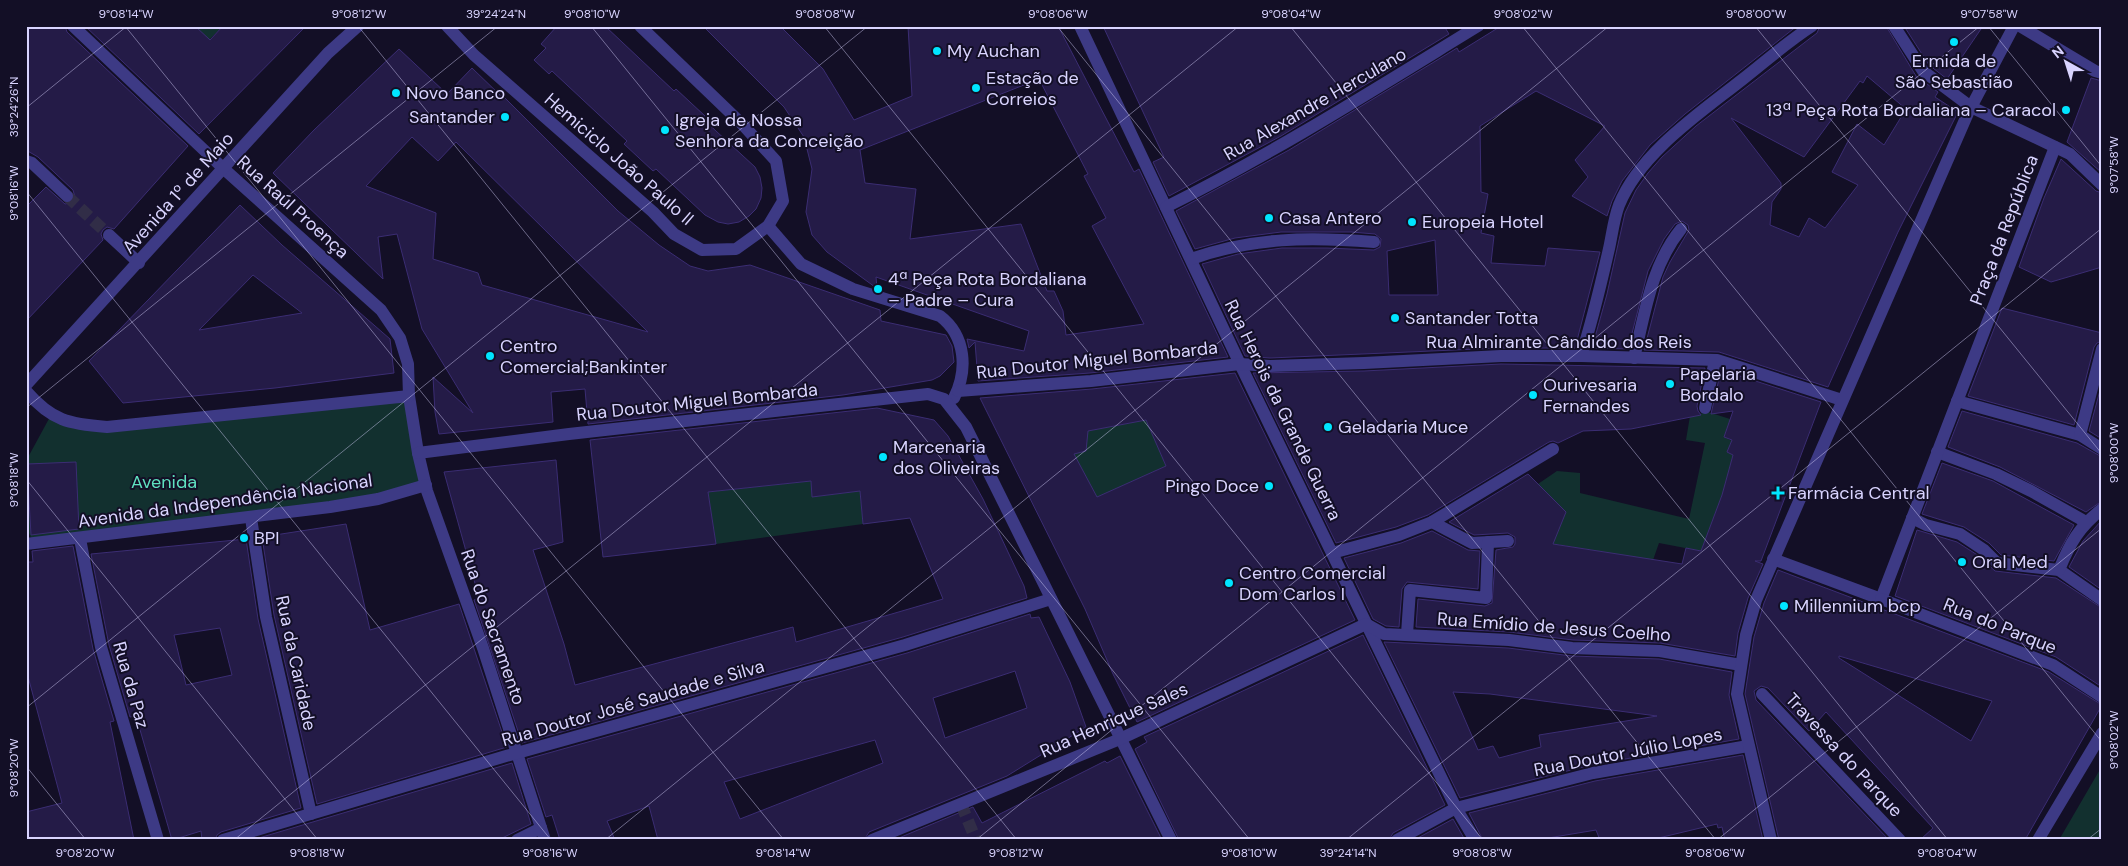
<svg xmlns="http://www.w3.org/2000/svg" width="2128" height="866" font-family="'DM Sans',sans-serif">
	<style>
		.green { fill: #12302f }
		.building { fill: #241b47; stroke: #3b2d73; fill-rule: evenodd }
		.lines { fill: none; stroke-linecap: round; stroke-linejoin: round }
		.minor-tunnel { stroke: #312d47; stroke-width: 12; stroke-dasharray: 12 6; stroke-linecap: butt }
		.minor { stroke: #3d3a85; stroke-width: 12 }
		.ticks { fill: none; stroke: #d9d4ff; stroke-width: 1; stroke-opacity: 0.45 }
		.poi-dot { fill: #00e5ff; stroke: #130f26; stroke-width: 2 }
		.labels { text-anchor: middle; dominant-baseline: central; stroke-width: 4; stroke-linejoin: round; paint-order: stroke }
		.poi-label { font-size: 18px; fill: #d9d4ff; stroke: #130f26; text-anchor: start }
		.street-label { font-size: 18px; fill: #d9d4ff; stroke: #130f26 }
		.park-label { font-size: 18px; fill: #5fe0c0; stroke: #130f26 }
		.neatline { fill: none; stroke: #d9d4ff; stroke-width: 2 }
		.ticks-label { font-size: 12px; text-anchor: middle; fill: #d9d4ff }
	</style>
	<rect width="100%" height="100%" fill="#130f26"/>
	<g class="green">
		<polygon points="195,26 223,26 209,40"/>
		<polygon points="409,396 426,485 378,499 33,543 27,528 26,461 51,415 75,425"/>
		<polygon points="1708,412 1730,419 1724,437 1732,441 1727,452 1733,455 1722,495 1701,551 1659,543 1653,560 1524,539 1566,512 1538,484 1557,471 1580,473 1580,493 1689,519 1705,443 1686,440 1690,416"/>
		<polygon points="1156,418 1158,447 1166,466 1096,498 1074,454 1088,431"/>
		<polygon points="811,481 812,497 860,491 863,524 716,544 708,492"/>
		<polygon points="2102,766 2102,840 2059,840"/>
	</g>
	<g class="building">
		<polygon points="26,26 65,26 67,32 188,146 114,229 107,227 103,230 101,234 103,240 26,321 26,207 46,187 65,204 73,202 75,197 73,190 38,157 26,150"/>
		<polygon points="85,26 195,26 210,40 223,26 306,26 199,134"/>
		<polygon points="557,26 605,26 674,91 676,89 705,116 703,119 755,167 760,177 762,188 761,198 756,209 749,216 739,222 728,224 718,222 705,215 656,169 653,171 624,144 627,141 552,71 549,74 534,60 546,48 541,44"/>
		<path d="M703 26H780L823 69 854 120 912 96 908 26H1058L1134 172 1139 169 1228 357 1090 373 978 381 975 342 969 348 967 339 1024 351 1029 331 876 277 877 288 875 287 827 252 812 235 806 212 812 169 804 137 784 107ZM1039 79 1088 174 1084 176 1106 218 1092 226 1144 324 1066 335 1063 311 1054 291H1047L1021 224 910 239 916 189 865 183 860 150Z"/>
		<polygon points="1103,26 1444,26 1449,34 1281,136 1169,196 1153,162 1164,157"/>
		<path d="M1501 26H1797L1685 114 1650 145 1622 181 1612 201 1607 216 1572 196 1588 177 1575 160 1605 126 1536 91 1480 126 1481 192 1488 194 1481 233 1494 236 1491 263 1545 266 1548 248 1600 252 1575 348H1501L1270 358 1245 356 1202 264 1238 254 1282 248H1327L1374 250 1380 247 1381 239 1375 234 1351 232H1281L1235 238 1195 249 1176 211 1289 150 1457 48 1459 52ZM1435 240 1438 295H1389L1387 251Z"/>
		<path d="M1820 26H1886L1916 76 1938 92 1935 97 1958 112 1898 232 1828 387 1719 352 1644 350 1663 277 1670 262 1689 230 1688 225 1682 221 1675 224 1664 239 1648 271 1628 349 1592 348 1607 294 1625 213 1636 190 1648 173 1662 157 1696 126 1817 33ZM1867 76 1906 109 1884 145 1857 124 1832 172 1858 185 1825 228 1809 218 1799 237 1770 225 1772 202 1781 189V183L1731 118 1804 157 1860 81 1863 83Z"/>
		<polygon points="1904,26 1983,26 1947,79 1929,65"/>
		<path d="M399 49 447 94 472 68 501 96 502 95 618 211 659 245 690 266 708 271 750 265 880 310 881 321 946 335 952 346 954 362 940 376 932 380 843 395 588 424 585 389 551 392 553 422 439 434 435 412 433 377 473 413 422 329 397 234 378 237 383 279 273 173 314 130ZM412 137 438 161 456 142 648 332 482 285 478 273 433 259 436 213 366 186Z"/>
		<polygon points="2091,78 2102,81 2102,173 2067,142"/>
		<polygon points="2061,159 2096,191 2102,193 2102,267 2051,282 2019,267 2044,198"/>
		<path d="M240 205 282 245 390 339 394 373 275 388 123 403 89 361ZM253 275 302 313 199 330Z"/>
		<polygon points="2002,308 2102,333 2102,341 2097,343 2094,347 2074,425 1968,396"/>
		<polygon points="1501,364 1705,368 1697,406 1698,411 1701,415 1631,429 1583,431 1558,443 1553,441 1549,442 1428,515 1396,527 1336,543 1253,373 1364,371"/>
		<polygon points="1721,370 1821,402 1761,561 1755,561 1763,564 1748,598 1738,633 1735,656 1660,643 1573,640 1509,632 1416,627 1418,599 1485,606 1492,603 1496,550 1513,547 1515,544 1515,537 1508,533 1474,535 1449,522 1528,474 1566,512 1553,544 1682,564 1686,548 1701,551 1722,495 1733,455 1727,452 1732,440 1724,437 1733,411 1711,414"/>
		<path d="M1235 373 1355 620 1137 722 1113 674 1085 609 980 398 1092 389ZM1146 420 1166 466 1097 497 1074 454 1086 451 1088 431Z"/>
		<polygon points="2102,383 2102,439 2089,431"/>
		<polygon points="877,408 934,420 948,436 983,499 1024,586 1027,598 903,637 522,743 474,600 479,598 444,472 556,460 563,542 533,550 564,644 575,685 793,627 796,642 943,599 910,518 863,524 860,491 812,497 811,481 708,492 716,544 603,557 590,440"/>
		<polygon points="1962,411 2077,443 2102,457 2102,501 2086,512 2000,467 1948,447"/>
		<polygon points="76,462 79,529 31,535 27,464"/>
		<polygon points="1942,463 1993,481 2074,525 2054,561 2001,555 1989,543 1964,527 1922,514"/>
		<polygon points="2102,520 2102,590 2069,567 2083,541"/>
		<polygon points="346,524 370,630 459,604 507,747 317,804 274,615 262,537"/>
		<polygon points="1917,530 1957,542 1979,556 1995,571 2056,578 2102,608 2102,687 2056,657 1895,596"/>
		<polygon points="1432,531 1468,550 1480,551 1478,589 1407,582 1402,589 1399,627 1386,626 1373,619 1344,558 1401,543"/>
		<path d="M246 539 258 619 301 808 221 832 217 835 215 840H202L201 831 172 840 136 716 130 717 109 645 91 554ZM220 628 232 675 186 685 174 635Z"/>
		<polygon points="73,546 93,649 114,721 110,722 134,840 26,840 26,812 62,803 26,669 26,562 33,562 32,551"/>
		<path d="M1778 570 2049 672 2102 705 2025 840H1920L1933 828 1826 712 1809 731 1768 688 1761 686 1754 691 1756 700 1889 840H1779L1745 694 1754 637 1764 603ZM1839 656 1992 701 1971 741 1839 658Z"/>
		<path d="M1030 614 1031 618 1039 617 1070 682 1086 727 1007 776 869 832 864 840H658L649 806 607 821 615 840H560L552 815 546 817 527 759 907 653ZM1015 671 1027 708 945 738 933 698ZM875 740 883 763 740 819 724 782Z"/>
		<polygon points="1363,635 1445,805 1393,833 1389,840 1179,840 1135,749 1147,742 1144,737"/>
		<path d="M1384 642 1508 648 1572 656 1659 659 1732 672 1729 695 1739 739 1591 765 1460 798ZM1453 692 1490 694 1657 716 1539 735 1541 747 1499 758 1493 746 1478 750Z"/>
		<polygon points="1743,755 1763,840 1725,840 1722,827 1718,828 1717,824 1650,840 1600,840 1596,830 1536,840 1483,840 1469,813 1595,781"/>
		<polygon points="1120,756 1162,840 894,840 973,807 982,823 1105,761 1107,763"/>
		<polygon points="512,763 531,824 498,840 252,840"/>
		<polygon points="1453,819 1465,840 1414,840"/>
	</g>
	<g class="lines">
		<g class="minor-tunnel">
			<polyline points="67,196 109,235"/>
			<polyline points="961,804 976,840"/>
		</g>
		<g class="minor">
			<polyline points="73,26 224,169 381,310 400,338 408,364 409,396 418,453 427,491 483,648 545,840"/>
			<polyline points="447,26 474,55 653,212 674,234 702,250 736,249 768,226 783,201 776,161 743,125 640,26"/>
			<polyline points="1080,26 1240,364 1456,808 1475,840"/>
			<polyline points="1894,26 1923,71 1971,107 2070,154 2102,185"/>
			<polyline points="2020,26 2095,71 2102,73"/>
			<polyline points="26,161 32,163 67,196"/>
			<path d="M1166 207C1274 153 1375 89 1478 26"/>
			<path d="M768 226 801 264 853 289 940 316C966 336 968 370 954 398"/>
			<polyline points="109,235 139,263"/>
			<path d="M1191 259C1252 237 1310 237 1374 242"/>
			<path d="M1581 356C1592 322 1600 288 1608 253 1612 237 1613 221 1619 205 1640 153 1700 113 1743 79 1766 61 1787 42 1812 26"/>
			<path d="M1634 358C1645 313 1651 266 1681 229"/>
			<polyline points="26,385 328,53 358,26"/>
			<path d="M26 391C52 421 69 424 107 427L409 396"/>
			<polyline points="958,391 1091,381 1240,364 1270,366 1364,363 1501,356 1581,356 1717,360 1842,400"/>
			<polyline points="1957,401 2080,435 2102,449"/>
			<polyline points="1705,408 1715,360"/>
			<polyline points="2080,435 2102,349"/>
			<polyline points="1937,452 1996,474 2031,491 2086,522"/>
			<polyline points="418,453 569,434 928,394 944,399 966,427 1171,840"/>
			<polyline points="251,518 266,617 311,814"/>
			<polyline points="1912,518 1926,525 1960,534 1984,550 1997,563 2059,570 2102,600"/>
			<polyline points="1432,522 1472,543 1508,541"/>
			<polyline points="80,539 101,647 158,840"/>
			<polyline points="26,544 330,507 378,499 426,485"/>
			<polyline points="1332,553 1399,535 1432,522 1553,449"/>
			<polyline points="1773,559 1881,599 2055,147"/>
			<path d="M2059 570C2070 543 2079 527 2102 509"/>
			<polyline points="1881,599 2053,665 2102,697"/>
			<polyline points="1407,634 1410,590 1486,598 1488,542"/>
			<polyline points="1762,694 1900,840"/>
			<polyline points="223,840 506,756 905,645 1051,599"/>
			<polyline points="517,840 541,828"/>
			<polyline points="872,840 1120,739 1366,624 1384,634 1509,640 1572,648 1660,651 1741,665"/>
			<polyline points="1397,840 1456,808 1593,773 1748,746"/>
			<polyline points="1771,840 1737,694 1746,635 1756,600 1968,113 2014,26"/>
			<polyline points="2038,840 2102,733"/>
		</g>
	</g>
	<path class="ticks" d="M125 26 784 840M358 26 1017 840M591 26 1250 840M824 26 1483 840M1057 26 1716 840M1290 26 1948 840M1522 26 2102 742M1755 26 2102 454M1988 26 2102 167M26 108 127 26M26 191 551 840M26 408 498 26M26 479 318 840M26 708 868 26M26 766 86 840M234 840 1239 26M605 840 1609 26M976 840 1980 26M1346 840 2102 228M1717 840 2102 528M2087 840 2102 828"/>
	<g class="poi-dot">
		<circle cx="1954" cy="42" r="5"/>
		<circle cx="937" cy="51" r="5"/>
		<circle cx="976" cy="88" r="5"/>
		<circle cx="396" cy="93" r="5"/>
		<circle cx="2066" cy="110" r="5"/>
		<circle cx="505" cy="117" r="5"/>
		<circle cx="665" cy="130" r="5"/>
		<circle cx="1269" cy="218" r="5"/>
		<circle cx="1412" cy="222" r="5"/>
		<circle cx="878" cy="289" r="5"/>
		<circle cx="1395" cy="318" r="5"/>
		<circle cx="490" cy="356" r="5"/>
		<circle cx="1670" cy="384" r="5"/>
		<circle cx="1533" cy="395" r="5"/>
		<circle cx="1328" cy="427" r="5"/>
		<circle cx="883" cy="457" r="5"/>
		<circle cx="1269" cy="486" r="5"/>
		<path d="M1775.5 485.5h5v5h5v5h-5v5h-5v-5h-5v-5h5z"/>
		<circle cx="244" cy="538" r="5"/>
		<circle cx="1962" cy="562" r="5"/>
		<circle cx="1229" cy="583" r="5"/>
		<circle cx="1784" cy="606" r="5"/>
	</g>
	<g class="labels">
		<g class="poi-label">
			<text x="947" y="51">My Auchan</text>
			<text x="1954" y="61" text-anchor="middle">Ermida de<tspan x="1954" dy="21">São Sebastião</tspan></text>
			<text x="986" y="78">Estação de<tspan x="986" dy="21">Correios</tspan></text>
			<text x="406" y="93">Novo Banco</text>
			<text x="2056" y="110" text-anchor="end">13ª Peça Rota Bordaliana – Caracol</text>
			<text x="495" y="117" text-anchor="end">Santander</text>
			<text x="675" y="120">Igreja de Nossa<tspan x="675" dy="21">Senhora da Conceição</tspan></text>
			<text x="1279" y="218">Casa Antero</text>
			<text x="1422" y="222">Europeia Hotel</text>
			<text x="888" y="279">4ª Peça Rota Bordaliana<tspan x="888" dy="21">– Padre – Cura</tspan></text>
			<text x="1405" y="318">Santander Totta</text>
			<text x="500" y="346">Centro<tspan x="500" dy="21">Comercial;Bankinter</tspan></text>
			<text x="1680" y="374">Papelaria<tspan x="1680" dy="21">Bordalo</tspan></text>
			<text x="1543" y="385">Ourivesaria<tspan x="1543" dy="21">Fernandes</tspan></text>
			<text x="1338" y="427">Geladaria Muce</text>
			<text x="893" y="447">Marcenaria<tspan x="893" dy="21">dos Oliveiras</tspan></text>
			<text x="1259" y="486" text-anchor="end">Pingo Doce</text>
			<text x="1788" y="493">Farmácia Central</text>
			<text x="254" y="538">BPI</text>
			<text x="1972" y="562">Oral Med</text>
			<text x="1239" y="573">Centro Comercial<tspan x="1239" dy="21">Dom Carlos I</tspan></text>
			<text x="1794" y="606">Millennium bcp</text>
		</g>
		<g class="street-label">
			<text transform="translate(1315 104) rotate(-30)">Rua Alexandre Herculano</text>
			<text transform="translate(619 159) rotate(41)">Hemiciclo João Paulo II</text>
			<text transform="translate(178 193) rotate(-48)">Avenida 1º de Maio</text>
			<text transform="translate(293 207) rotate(42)">Rua Raúl Proença</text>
			<text transform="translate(2004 230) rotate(-69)">Praça da República</text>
			<text x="1559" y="342">Rua Almirante Cândido dos Reis</text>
			<text transform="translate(1097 360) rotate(-6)">Rua Doutor Miguel Bombarda</text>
			<text transform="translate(697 402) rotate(-6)">Rua Doutor Miguel Bombarda</text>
			<text transform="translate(1283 410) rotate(64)">Rua Herois da Grande Guerra</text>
			<text transform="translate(225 501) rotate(-8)">Avenida da Independência Nacional</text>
			<text transform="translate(2000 626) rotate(22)">Rua do Parque</text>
			<text transform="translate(493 627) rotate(71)">Rua do Sacramento</text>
			<text transform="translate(1554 627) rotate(4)">Rua Emídio de Jesus Coelho</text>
			<text transform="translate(296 663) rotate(78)">Rua da Caridade</text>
			<text transform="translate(131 685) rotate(74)">Rua da Paz</text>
			<text transform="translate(633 703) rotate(-16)">Rua Doutor José Saudade e Silva</text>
			<text transform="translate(1114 720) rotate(-24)">Rua Henrique Sales</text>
			<text transform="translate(1628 752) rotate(-11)">Rua Doutor Júlio Lopes</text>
			<text transform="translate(1844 755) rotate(47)">Travessa do Parque</text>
		</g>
		<g class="park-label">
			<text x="164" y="482">Avenida</text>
		</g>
	</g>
	<rect width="2128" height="866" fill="none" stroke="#130f26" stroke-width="55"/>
	<g transform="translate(2066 62) rotate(321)" stroke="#130f26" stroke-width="4" paint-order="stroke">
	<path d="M0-4L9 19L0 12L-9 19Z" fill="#d9d4ff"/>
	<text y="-8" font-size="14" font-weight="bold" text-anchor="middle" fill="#d9d4ff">N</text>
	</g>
	<rect x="28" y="28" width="2072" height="810" class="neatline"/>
	<g class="ticks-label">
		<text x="126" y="18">9°08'14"W</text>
		<text x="359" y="18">9°08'12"W</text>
		<text x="496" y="18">39°24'24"N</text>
		<text x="592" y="18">9°08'10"W</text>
		<text x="825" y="18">9°08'08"W</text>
		<text x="1058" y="18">9°08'06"W</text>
		<text x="1291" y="18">9°08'04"W</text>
		<text x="1523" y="18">9°08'02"W</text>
		<text x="1756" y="18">9°08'00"W</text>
		<text x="1989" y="18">9°07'58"W</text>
		<text transform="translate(14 107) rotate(-90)" y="4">39°24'26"N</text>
		<text transform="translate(2114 165) rotate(-90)" y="4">9°07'58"W</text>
		<text transform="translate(14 193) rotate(-90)" y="4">9°08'16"W</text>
		<text transform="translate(2114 453) rotate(-90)" y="4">9°08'00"W</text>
		<text transform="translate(14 480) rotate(-90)" y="4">9°08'18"W</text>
		<text transform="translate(2114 740) rotate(-90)" y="4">9°08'02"W</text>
		<text transform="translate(14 768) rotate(-90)" y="4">9°08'20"W</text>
		<text x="85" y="857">9°08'20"W</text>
		<text x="317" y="857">9°08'18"W</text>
		<text x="550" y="857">9°08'16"W</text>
		<text x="783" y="857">9°08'14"W</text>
		<text x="1016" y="857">9°08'12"W</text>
		<text x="1249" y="857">9°08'10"W</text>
		<text x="1348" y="857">39°24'14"N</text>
		<text x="1482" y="857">9°08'08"W</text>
		<text x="1715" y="857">9°08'06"W</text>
		<text x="1947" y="857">9°08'04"W</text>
	</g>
</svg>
